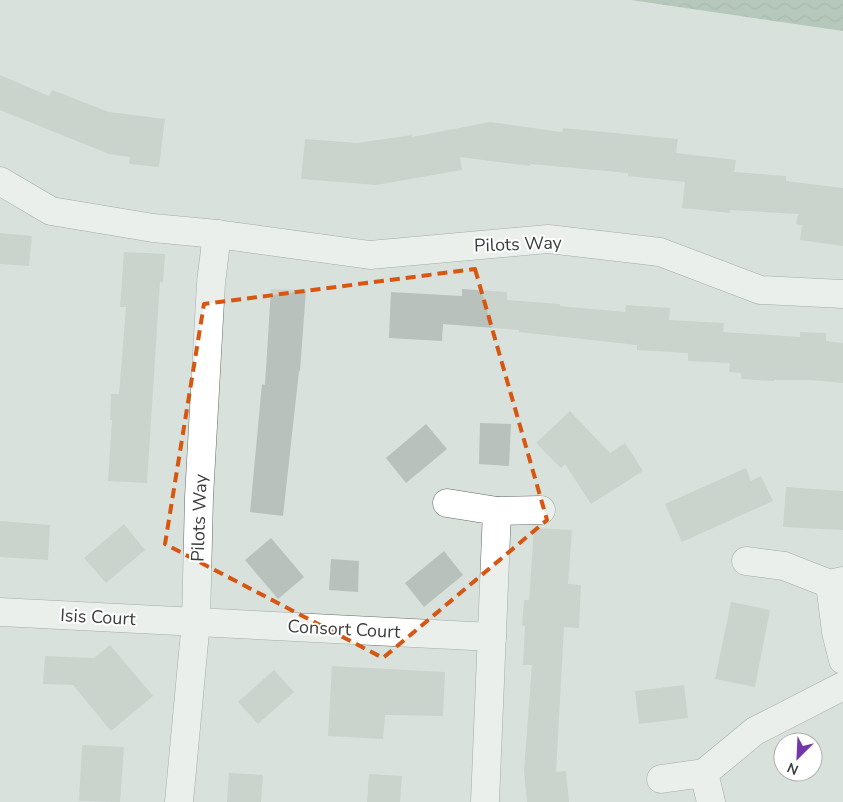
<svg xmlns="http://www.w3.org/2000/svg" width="843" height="802" font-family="'Nunito Sans',sans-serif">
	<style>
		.water { fill: url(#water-waves) }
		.building { fill: #b8c1bb }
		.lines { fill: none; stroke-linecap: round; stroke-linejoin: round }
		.street-casing { stroke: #636c66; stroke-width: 29 }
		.street { stroke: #fff; stroke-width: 28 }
		.marked { fill: none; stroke: #d75611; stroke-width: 4; stroke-dasharray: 10 6; stroke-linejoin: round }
		.labels { text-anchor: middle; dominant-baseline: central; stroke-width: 4; stroke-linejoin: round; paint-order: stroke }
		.street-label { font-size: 18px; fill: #3a3e3b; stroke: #fff }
	</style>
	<defs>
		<pattern id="water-waves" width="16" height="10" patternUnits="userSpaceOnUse" patternTransform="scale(1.25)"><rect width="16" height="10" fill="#8aa994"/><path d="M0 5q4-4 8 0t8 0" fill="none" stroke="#728b7a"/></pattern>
	</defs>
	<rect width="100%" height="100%" fill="#d8e1db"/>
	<polygon class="water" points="631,0 843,0 843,31"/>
	<g class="building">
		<polygon points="0,75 49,96 52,90 109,112 165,119 159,167 129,164 130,157 109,154 0,110"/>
		<polygon points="490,122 562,132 563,128 678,139 676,153 736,160 734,172 786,176 786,181 843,188 843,246 800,240 802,225 796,224 798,214 730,210 730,213 682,208 685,182 628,176 628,173 530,164 530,166 460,157 462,170 376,185 301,179 305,139 357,143 412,135 412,137"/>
		<polygon points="0,233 32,236 29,266 0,264"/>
		<polygon points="124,252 165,254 163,282 160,282 147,483 108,481 112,420 110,420 111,394 119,394 126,307 120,307"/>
		<polygon points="271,289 306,290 300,371 299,371 283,516 250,512 262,384 265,385"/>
		<polygon points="462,289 507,292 507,300 560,304 560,306 625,312 626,305 670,308 669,320 724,323 723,332 800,337 800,332 826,333 826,341 843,343 843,383 810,380 774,380 774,381 741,379 741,373 729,372 730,363 688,361 688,353 637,350 637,345 519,332 519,330 443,324 442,341 389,338 391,292 462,296"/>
		<polygon points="570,411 610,453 625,443 643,471 591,504 565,464 561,468 536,443"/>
		<polygon points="480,423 511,424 509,466 479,464"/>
		<polygon points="426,424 447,449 406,483 386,458"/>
		<polygon points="746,468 751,481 761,476 773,501 682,542 665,504"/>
		<polygon points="786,487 843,491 843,530 783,527"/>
		<polygon points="0,521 50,525 48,560 0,557"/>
		<polygon points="124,524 145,550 106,583 84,558"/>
		<polygon points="534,528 572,530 568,584 581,585 579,628 564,627 556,772 566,771 569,802 527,802 524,771 532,665 523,665 525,626 522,625 524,600 529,600"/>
		<polygon points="271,538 304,577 278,599 245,560"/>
		<polygon points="444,551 463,575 424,607 405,583"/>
		<polygon points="331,559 359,561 358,592 329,590"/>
		<polygon points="731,602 770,610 755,687 715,679"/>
		<polygon points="110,645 153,696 111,731 73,685 43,684 45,656 94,658"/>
		<polygon points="332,666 445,672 443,716 385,715 383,739 328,736"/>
		<polygon points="274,670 294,692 258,724 238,702"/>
		<polygon points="684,685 688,718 639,724 635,691"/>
		<polygon points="82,745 124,747 120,802 79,801"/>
		<polygon points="229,773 263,775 261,802 227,802"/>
		<polygon points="369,774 402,776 400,802 367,802"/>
	</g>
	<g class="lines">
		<defs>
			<g id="street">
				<polyline points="0,181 51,211 153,228 217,234 370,255 548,239 660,252 760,290 843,294"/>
				<polyline points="447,503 497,511 541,510"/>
				<polyline points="746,561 784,566 830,584 843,581"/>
				<polyline points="830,584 836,632 843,660"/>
				<polyline points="0,612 492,637"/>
				<polyline points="704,773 755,731 843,686"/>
				<polyline points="661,779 704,773 711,802"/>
				<polyline points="179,802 196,621 199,497 211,283 217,234"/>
				<polyline points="485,802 497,511"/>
			</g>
		</defs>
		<use href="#street" class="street-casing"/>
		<use href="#street" class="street"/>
	</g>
	<path d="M0 0H843V802H0ZM475 269 547 520 383 658 165 544 204 304Z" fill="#d8e1db" fill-opacity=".55" fill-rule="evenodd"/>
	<path class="marked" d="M475 269 547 520 383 658 165 544 204 304Z"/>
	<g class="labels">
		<g class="street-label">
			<text transform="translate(518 244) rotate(-2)">Pilots Way</text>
			<text transform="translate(199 518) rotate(-88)">Pilots Way</text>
			<text transform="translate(98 617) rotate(3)">Isis Court</text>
			<text transform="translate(344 629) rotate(3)">Consort Court</text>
		</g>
	</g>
	<g transform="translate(798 757) rotate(204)"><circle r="24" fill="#ffffff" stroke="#b0b2b1"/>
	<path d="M0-4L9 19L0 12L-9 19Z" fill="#7435aa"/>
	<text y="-8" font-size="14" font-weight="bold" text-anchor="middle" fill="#3a3e3b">N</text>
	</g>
</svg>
